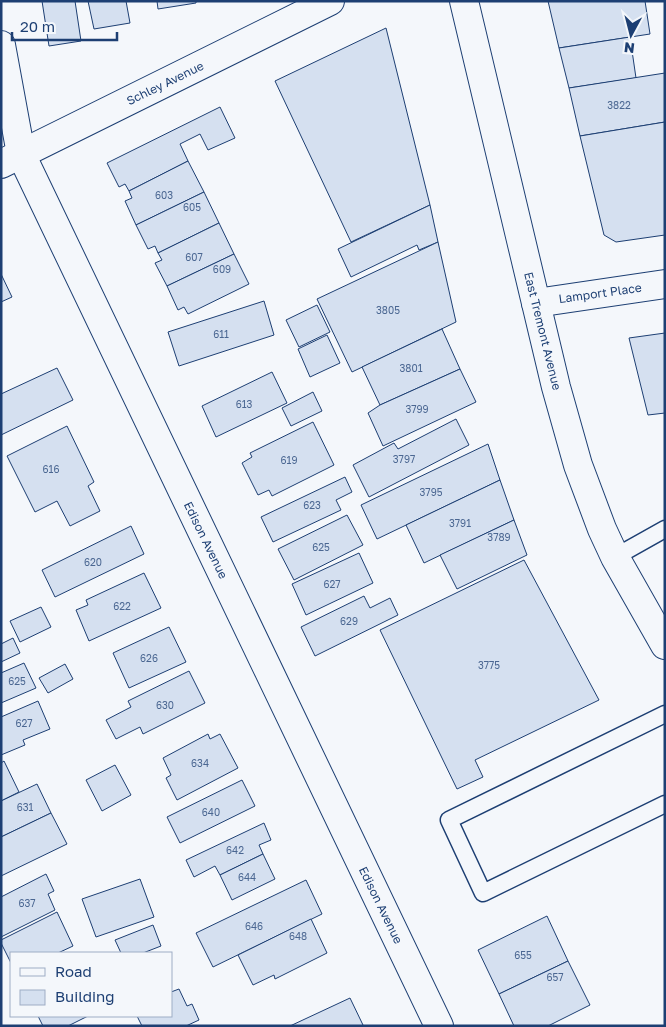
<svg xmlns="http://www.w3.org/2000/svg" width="666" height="1027" font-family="'Golos Text',sans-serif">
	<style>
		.building { fill: #d5e0f0; stroke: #1d3f73 }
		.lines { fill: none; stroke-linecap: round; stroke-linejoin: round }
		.service-casing { stroke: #1d3f73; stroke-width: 19 }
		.minor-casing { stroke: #1d3f73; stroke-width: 30 }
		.secondary-casing { stroke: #1d3f73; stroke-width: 30 }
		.service { stroke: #f4f7fb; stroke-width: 16 }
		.minor { stroke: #f4f7fb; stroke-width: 28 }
		.secondary { stroke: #f4f7fb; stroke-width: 28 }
		.labels { text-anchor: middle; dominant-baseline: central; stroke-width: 4; stroke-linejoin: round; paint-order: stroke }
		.number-label { font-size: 10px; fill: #4b6792 }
		.street-label { font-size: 12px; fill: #1d3f73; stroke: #f4f7fb }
	</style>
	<rect width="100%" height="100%" fill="#f4f7fb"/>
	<g class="building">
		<polygon points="42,1 75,1 81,41 49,46"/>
		<polygon points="88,1 126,1 130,23 94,29"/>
		<polygon points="157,1 196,1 196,3 158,9"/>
		<polygon points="548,1 645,1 650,34 559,48"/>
		<polygon points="386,28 430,205 351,242 275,81"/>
		<polygon points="630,37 636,78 569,88 559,48"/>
		<polygon points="665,73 665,122 580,136 569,88"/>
		<polygon points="220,107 235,138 208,150 200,134 180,144 188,161 129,191 125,184 119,187 107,163"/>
		<polygon points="665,122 665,235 616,242 604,235 580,136"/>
		<polygon points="188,161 204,192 136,225 125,201 132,198 129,191"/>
		<polygon points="204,192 219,223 158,253 155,246 148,249 136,225"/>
		<polygon points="430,205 438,242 419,250 417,245 351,277 338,249"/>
		<polygon points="219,223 234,254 167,286 155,263 162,260 158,253"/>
		<polygon points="438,242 456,322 352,372 317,299"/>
		<polygon points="234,254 249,284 188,314 184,307 178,310 167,286"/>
		<polygon points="1,274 12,297 1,302"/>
		<polygon points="264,301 274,335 179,366 168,332"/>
		<polygon points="317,305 330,332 299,347 286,320"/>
		<polygon points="442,329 460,369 380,405 362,367"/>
		<polygon points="665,333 665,413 648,415 629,338"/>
		<polygon points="327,335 340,363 310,377 298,349"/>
		<polygon points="57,368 73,400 1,435 1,394"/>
		<polygon points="460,369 476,402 383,446 368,413 380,405"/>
		<polygon points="272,372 287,403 216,437 202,406"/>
		<polygon points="313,392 322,411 291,426 282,408"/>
		<polygon points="456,419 469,445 369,497 353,465 394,443 398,449"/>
		<polygon points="313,422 334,465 272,496 269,490 258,495 242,463 252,457 250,453"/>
		<polygon points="67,426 94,482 88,486 100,511 70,526 57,501 35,512 7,456"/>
		<polygon points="488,444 500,480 377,539 361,505"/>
		<polygon points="345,477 352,492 336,500 341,510 273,542 261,517"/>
		<polygon points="500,480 514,520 424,563 406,525"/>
		<polygon points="347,515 363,545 294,580 278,549"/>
		<polygon points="514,520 527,555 457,589 440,555"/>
		<polygon points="131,526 144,554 55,597 42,570"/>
		<polygon points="359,553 373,583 306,615 292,584"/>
		<polygon points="524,560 599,700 475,760 483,777 457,789 380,630"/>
		<polygon points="144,573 161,608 89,641 76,610 88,605 86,600"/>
		<polygon points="364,596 370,608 390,598 398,615 315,656 301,627"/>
		<polygon points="41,607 51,627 20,642 10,621"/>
		<polygon points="169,627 186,662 129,688 113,653"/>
		<polygon points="13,638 20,653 1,662 1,644"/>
		<polygon points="24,663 36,688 1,703 1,673"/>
		<polygon points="65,664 73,679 48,693 39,678"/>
		<polygon points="189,671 205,703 143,734 140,727 116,739 106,720 131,707 128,701"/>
		<polygon points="38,701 50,729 23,740 25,745 1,755 1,717"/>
		<polygon points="208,734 210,739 220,734 238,768 177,800 166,778 171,775 163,758"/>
		<polygon points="4,761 19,792 1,801 1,763"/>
		<polygon points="115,765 131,795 102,811 86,780"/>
		<polygon points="242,780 255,806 180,843 167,817"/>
		<polygon points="37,784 51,813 1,837 1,801"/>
		<polygon points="51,813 67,844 1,876 1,837"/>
		<polygon points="264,823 271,840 259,845 263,854 220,875 215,866 194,877 186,860"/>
		<polygon points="263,854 275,879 232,900 220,875"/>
		<polygon points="46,874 54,891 48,894 55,910 1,937 1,897"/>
		<polygon points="140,879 154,917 96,937 82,899"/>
		<polygon points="306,880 322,914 213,967 196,933"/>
		<polygon points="57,912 73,946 58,953 11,953 11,963 1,943 1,940"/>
		<polygon points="547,916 568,961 499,994 478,950"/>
		<polygon points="311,919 327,953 275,979 274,975 253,985 238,955"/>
		<polygon points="153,925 161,946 143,953 121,953 115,940"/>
		<polygon points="568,961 590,1005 548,1026 514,1026 499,994"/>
		<polygon points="179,989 187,1006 192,1004 199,1020 186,1026 142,1026 137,1016 171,1016 171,992"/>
		<polygon points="350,998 363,1025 361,1026 290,1026"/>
		<polygon points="38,1016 88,1016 68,1026 43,1026"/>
	</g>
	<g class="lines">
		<defs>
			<g id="service">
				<polyline points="615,557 665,529"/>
				<polyline points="665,714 449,820 483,893 665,804"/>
			</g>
			<g id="minor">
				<polyline points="1,45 21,154 439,1026"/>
				<polyline points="1,164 330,1"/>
				<polyline points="536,303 665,284"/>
			</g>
			<polyline id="secondary" points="464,1 556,387 578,465 602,529 615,557 665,645"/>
		</defs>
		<use href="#service" class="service-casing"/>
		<use href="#minor" class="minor-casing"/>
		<use href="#secondary" class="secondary-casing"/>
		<use href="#service" class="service"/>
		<use href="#minor" class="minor"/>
		<use href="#secondary" class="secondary"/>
	</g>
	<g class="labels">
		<g class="number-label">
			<text x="619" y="105">3822</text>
			<text x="164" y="195">603</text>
			<text x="192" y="207">605</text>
			<text x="194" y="257">607</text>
			<text x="222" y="269">609</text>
			<text x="388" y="310">3805</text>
			<text x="221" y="334">611</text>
			<text x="411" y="368">3801</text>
			<text x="244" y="404">613</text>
			<text x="417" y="409">3799</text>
			<text x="404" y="459">3797</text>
			<text x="289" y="460">619</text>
			<text x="51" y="469">616</text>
			<text x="431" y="492">3795</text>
			<text x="312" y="505">623</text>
			<text x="460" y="523">3791</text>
			<text x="499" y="537">3789</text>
			<text x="321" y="547">625</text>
			<text x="93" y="562">620</text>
			<text x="332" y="584">627</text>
			<text x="122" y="606">622</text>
			<text x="349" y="621">629</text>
			<text x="149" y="658">626</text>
			<text x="489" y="665">3775</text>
			<text x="17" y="681">625</text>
			<text x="165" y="705">630</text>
			<text x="24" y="723">627</text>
			<text x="200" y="763">634</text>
			<text x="25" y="807">631</text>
			<text x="211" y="812">640</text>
			<text x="235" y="850">642</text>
			<text x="247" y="877">644</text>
			<text x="27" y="903">637</text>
			<text x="254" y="926">646</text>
			<text x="298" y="936">648</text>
			<text x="523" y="955">655</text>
			<text x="555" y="977">657</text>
		</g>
		<g class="street-label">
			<text transform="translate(165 83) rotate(-26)">Schley Avenue</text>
			<text transform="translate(600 293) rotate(-8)">Lamport Place</text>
			<text transform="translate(543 331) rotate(76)">East Tremont Avenue</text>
			<text transform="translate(206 540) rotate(64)">Edison Avenue</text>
			<text transform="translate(381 905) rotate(64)">Edison Avenue</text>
		</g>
	</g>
	<rect width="666" height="1027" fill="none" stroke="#1d3f73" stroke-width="5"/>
	<rect x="10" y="952" width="162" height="65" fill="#f4f7fb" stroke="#9eadc5"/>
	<rect x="20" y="968" width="25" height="8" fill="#f4f7fb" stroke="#9eadc5"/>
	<text x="55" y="977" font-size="15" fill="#1d3f73">Road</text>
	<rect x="20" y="990" width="25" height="15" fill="#d5e0f0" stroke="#9eadc5"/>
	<text x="55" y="1002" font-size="15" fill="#1d3f73">Building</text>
	<g transform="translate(631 35) rotate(187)" stroke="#f4f7fb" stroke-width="4" paint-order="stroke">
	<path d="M0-4L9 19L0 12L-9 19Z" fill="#1d3f73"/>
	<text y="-8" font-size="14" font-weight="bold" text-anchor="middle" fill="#1d3f73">N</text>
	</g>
	<path d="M12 32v8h105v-8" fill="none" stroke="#1d3f73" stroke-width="2.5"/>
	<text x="20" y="32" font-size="15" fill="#1d3f73" stroke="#f4f7fb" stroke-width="4" paint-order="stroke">20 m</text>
</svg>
